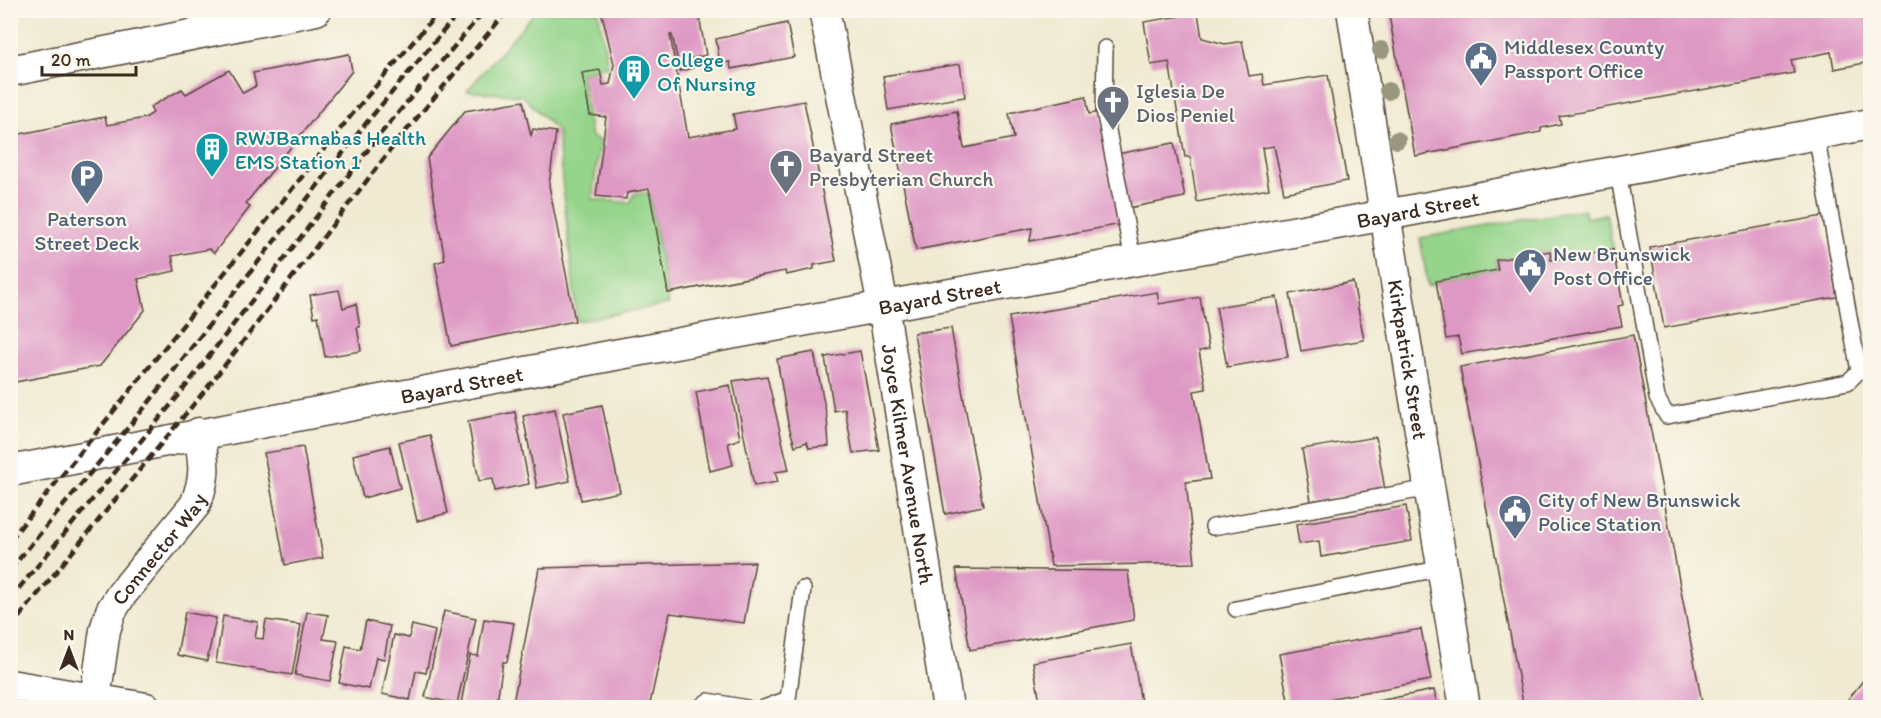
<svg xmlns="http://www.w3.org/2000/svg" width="1881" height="718" font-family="Itim,sans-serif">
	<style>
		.green { fill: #94d48b; stroke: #687f54; stroke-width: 1.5 }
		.building { fill: #de98c4 }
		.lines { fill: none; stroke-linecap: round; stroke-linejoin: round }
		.lane-casing { stroke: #564739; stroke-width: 18 }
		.street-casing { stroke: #564739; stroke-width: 33 }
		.lane { stroke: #fff; stroke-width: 15 }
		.street { stroke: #fff; stroke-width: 30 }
		.rail { stroke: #3b2a1e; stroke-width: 4.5; stroke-dasharray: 9 4.5; stroke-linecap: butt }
		.tree { fill: #99987e }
		.labels { text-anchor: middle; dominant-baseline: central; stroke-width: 4.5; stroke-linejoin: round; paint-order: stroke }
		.service-label { font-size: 21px; fill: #4e5e75; stroke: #fbf7ec; text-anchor: start }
		.culture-label { font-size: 21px; fill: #0d838f; stroke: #fbf7ec; text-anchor: start }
		.worship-label { font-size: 21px; fill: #5b616d; stroke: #fbf7ec; text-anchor: start }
		.street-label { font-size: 21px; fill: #3b2a1e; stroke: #fbf7ec }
	</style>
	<rect width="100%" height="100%" fill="#fbf7ec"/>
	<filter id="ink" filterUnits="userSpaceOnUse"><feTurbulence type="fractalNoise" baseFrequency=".0167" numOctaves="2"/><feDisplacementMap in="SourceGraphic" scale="12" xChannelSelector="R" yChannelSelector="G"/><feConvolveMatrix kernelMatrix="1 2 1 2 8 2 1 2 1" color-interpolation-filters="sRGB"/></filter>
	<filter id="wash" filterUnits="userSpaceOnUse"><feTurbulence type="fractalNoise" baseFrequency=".008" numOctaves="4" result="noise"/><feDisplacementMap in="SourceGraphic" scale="24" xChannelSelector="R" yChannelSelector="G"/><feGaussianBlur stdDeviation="1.35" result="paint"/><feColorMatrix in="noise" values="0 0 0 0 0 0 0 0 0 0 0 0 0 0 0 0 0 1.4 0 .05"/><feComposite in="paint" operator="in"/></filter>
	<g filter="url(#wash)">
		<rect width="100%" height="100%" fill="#f0ead2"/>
		<g class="green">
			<polygon points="536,11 598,11 608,66 581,73 591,137 600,140 592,199 630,203 634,194 649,193 669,304 577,321 557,131 523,96 467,91"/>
			<polygon points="1584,209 1586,218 1606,214 1613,249 1551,260 1550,251 1496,260 1498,270 1437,281 1437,284 1428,286 1420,238"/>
		</g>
		<g id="blocks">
			<g class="building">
				<polygon points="601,10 698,10 706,55 691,59 693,68 680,71 672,35 670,35 688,137 736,129 733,114 804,101 836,261 814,265 814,269 786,275 785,271 668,293 649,189 627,193 626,199 596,196 606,117 590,115 582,73 600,70 603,85 610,84 614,64"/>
				<polygon points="1388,10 1540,10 1541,12 1549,10 1870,10 1870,62 1834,69 1831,52 1791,60 1794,73 1559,116 1561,124 1541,128 1541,132 1415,156"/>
				<polygon points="1198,13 1202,38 1225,44 1242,41 1249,76 1262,74 1264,85 1328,75 1347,181 1284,193 1274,146 1262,148 1269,189 1197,202 1190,157 1185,157 1169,62 1151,65 1144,22"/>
				<polygon points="787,23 794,57 731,69 730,62 720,63 716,39"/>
				<polygon points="349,54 352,71 246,203 250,207 214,253 209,249 172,256 175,271 138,279 145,310 100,366 10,383 10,136 105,117 107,125 145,118 153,113 150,107 182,89 186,94 229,70 243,93 256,86 253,73"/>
				<polygon points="960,64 965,97 888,110 883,76"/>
				<polygon points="1086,96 1089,114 1100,112 1122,224 1030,241 1032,228 916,250 891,124 957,111 964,148 1014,138 1009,113"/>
				<polygon points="523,101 531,136 533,129 556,132 549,185 575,321 451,346 435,263 445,260 427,158 465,111"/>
				<polygon points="1174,143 1185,197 1128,208 1117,154"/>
				<polygon points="1823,216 1837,297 1664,328 1650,247"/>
				<polygon points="1613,249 1623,305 1618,306 1622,326 1462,354 1458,337 1446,339 1436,281 1498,270 1496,260 1550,251 1551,260"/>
				<polygon points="1353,282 1364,340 1301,351 1290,294"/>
				<polygon points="339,290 343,308 356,304 360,327 357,327 361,351 325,357 318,316 314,317 310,295"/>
				<polygon points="1157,292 1159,304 1200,297 1209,349 1199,351 1206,389 1194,391 1210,479 1186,482 1195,563 1051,566 1009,317"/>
				<polygon points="1277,297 1288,357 1227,367 1216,307"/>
				<polygon points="951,328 983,506 945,514 914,333"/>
				<polygon points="1633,335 1703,708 1524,708 1460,367"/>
				<polygon points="860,351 879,450 853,453 845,409 834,411 825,357"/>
				<polygon points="814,352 827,418 829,446 809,448 807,442 795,446 788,423 777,359"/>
				<polygon points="767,376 789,470 775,472 778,482 754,486 733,381"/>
				<polygon points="730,385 740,439 728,443 733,465 710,471 696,392"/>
				<polygon points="602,405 620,492 581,500 563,413"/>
				<polygon points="555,409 570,481 537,488 523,416"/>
				<polygon points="515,412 529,484 495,491 493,479 479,481 468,421"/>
				<polygon points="430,435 448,513 417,521 399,442"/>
				<polygon points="1376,437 1385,490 1311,501 1302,449"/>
				<polygon points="390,446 400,488 363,498 353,455"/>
				<polygon points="303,447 323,558 285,565 264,453"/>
				<polygon points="1406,506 1412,541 1321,557 1319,541 1299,544 1296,524"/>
				<polygon points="755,562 744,623 670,613 649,708 512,708 539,568"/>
				<polygon points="956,569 1128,571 1134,620 970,650"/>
				<polygon points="444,611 476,618 457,704 425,697"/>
				<polygon points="185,612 216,618 207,661 177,655"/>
				<polygon points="307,612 328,615 323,639 338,641 330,681 295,675"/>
				<polygon points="223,616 258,622 255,638 263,639 266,620 301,625 292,675 216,663"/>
				<polygon points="484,619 514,623 507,662 503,662 496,708 461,704 470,655 478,656"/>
				<polygon points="366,621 390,626 384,659 376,657 369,689 339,683 346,646 360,649"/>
				<polygon points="412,625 435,631 426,673 416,671 410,700 382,694 394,635 409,638"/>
				<polygon points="1421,629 1431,680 1289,706 1279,654"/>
				<polygon points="1131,644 1142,708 1041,708 1033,662"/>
				<polygon points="1870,672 1870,708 1841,708"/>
				<polygon points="1434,690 1438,708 1352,708 1352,706"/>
			</g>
		</g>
	</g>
	<g filter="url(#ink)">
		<use href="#blocks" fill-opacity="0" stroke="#564739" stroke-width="1.5"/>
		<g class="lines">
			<defs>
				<g id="lane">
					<polyline points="1105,48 1104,110 1133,260"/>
					<polyline points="1618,172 1657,398 1667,416 1848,382 1859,371 1816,135"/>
					<polyline points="1213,527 1430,488"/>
					<polyline points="1236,609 1443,568"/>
					<polyline points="699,708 708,701 747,708"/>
					<polyline points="764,708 788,699 803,589"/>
				</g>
				<g id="street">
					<path id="s1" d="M824 10 883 305 948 708"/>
					<path id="s2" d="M1352 10 1465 708"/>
					<polyline points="10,71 316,10"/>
					<path id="s3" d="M10 471 620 354 1386 215 1870 124"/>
					<polyline points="10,685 146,708"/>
					<path id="s4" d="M95 699 105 630 111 611 121 595 195 505C207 475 204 464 199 433"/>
				</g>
			</defs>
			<use href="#lane" class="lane-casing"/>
			<use href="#street" class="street-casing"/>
			<use href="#lane" class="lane"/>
			<use href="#street" class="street"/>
			<g class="rail">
				<polyline points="10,540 354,112 440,10"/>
				<polyline points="10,570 150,401 367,122 461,10"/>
				<polyline points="10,599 179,395 381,133 485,10"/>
				<polyline points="10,628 211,383 395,144 508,10"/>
			</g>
		</g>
		<g class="tree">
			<circle cx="1381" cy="50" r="9"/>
			<circle cx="1388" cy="91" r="9"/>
			<circle cx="1397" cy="140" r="9"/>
		</g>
	</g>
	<defs>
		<symbol id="civic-pin" viewBox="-11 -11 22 30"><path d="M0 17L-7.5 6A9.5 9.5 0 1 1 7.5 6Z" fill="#5c6f8a" stroke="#fbf7ec"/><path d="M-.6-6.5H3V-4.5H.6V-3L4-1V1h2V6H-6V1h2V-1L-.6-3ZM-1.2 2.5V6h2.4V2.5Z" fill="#fff"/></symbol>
		<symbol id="building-pin" viewBox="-11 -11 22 30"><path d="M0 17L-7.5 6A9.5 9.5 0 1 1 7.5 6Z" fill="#0f9aa8" stroke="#fbf7ec"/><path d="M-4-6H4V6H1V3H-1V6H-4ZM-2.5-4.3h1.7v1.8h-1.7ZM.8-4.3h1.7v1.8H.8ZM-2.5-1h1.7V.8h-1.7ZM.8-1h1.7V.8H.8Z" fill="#fff"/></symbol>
		<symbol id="church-pin" viewBox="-11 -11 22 30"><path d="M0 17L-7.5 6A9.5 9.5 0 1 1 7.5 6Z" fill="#6b7280" stroke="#fbf7ec"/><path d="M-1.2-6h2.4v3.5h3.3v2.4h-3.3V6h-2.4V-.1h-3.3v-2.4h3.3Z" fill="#fff"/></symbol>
		<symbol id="parking-pin" viewBox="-11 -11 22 30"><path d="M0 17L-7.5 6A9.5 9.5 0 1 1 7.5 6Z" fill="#5c6f8a" stroke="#fbf7ec"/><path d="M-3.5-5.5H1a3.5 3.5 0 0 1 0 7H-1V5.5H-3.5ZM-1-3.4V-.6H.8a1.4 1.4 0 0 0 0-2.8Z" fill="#fff"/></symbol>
	</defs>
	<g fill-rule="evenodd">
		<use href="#civic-pin" x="1462" y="39" width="38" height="52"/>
		<use href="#building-pin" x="615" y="52" width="38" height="52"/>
		<use href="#church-pin" x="1094" y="83" width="38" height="52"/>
		<use href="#building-pin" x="193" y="130" width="38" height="52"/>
		<use href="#church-pin" x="767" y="147" width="38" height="52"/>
		<use href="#parking-pin" x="68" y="157" width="38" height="52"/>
		<use href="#civic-pin" x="1511" y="246" width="38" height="52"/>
		<use href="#civic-pin" x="1496" y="492" width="38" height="52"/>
	</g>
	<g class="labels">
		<g class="service-label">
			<text x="1504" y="46">Middlesex County<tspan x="1504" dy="24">Passport Office</tspan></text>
			<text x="87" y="218" text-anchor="middle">Paterson<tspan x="87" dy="24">Street Deck</tspan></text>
			<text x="1553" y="253">New Brunswick<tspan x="1553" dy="24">Post Office</tspan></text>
			<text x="1538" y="499">City of New Brunswick<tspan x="1538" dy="24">Police Station</tspan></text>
		</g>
		<g class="culture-label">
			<text x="657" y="59">College<tspan x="657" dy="24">Of Nursing</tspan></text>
			<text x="235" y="137">RWJBarnabas Health<tspan x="235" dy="24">EMS Station 1</tspan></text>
		</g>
		<g class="worship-label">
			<text x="1136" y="90">Iglesia De<tspan x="1136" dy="24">Dios Peniel</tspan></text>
			<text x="809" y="154">Bayard Street<tspan x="809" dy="24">Presbyterian Church</tspan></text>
		</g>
		<g class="street-label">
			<text stroke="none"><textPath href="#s3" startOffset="1432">Bayard Street</textPath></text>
			<text stroke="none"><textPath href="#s3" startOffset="946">Bayard Street</textPath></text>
			<text stroke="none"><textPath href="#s2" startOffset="354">Kirkpatrick Street</textPath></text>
			<text stroke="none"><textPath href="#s3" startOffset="460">Bayard Street</textPath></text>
			<text stroke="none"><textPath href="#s1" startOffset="462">Joyce Kilmer Avenue North</textPath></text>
			<text stroke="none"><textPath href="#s4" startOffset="168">Connector Way</textPath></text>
		</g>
	</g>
	<rect width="1881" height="718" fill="none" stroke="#fbf7ec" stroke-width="36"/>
	<g transform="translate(69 649)" stroke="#fbf7ec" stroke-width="4.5" paint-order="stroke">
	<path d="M0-4.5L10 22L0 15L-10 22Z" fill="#3b2a1e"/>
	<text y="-9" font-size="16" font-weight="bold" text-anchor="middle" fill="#3b2a1e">N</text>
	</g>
	<path d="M42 66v9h94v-9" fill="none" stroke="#3b2a1e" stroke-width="3"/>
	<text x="51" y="66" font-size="18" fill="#3b2a1e" stroke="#fbf7ec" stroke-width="4.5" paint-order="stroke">20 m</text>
</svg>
